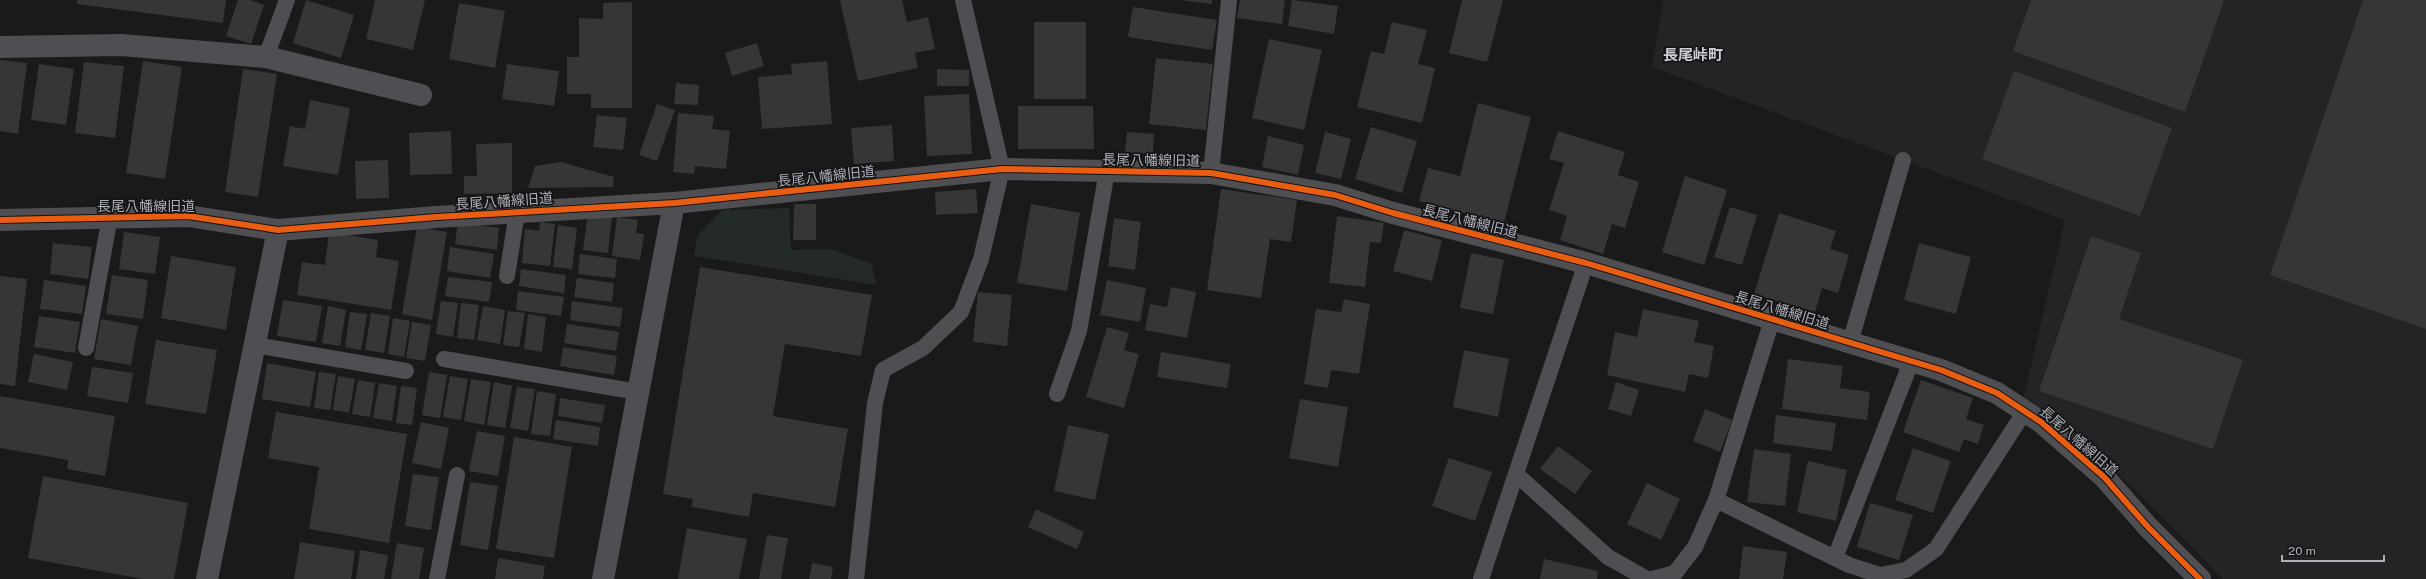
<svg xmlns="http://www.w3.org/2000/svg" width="2426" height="579" font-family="'Public Sans','Noto Sans JP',sans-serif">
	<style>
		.built { fill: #242426 }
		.green { fill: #242a25 }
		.building { fill: #363637 }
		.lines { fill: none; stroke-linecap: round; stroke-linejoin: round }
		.lane { stroke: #4f4f53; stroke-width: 16 }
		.street { stroke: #4f4f53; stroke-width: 22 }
		.cycleway-casing { stroke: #141416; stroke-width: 8 }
		.cycleway { stroke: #e95d12; stroke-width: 6 }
		.labels { text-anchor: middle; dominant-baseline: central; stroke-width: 3.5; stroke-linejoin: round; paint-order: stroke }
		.street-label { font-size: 14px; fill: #adb0b9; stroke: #141416 }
		.neighbourhood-label { font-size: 15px; font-weight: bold; fill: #cecfd5; stroke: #141416 }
	</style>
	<rect width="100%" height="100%" fill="#1a1a1a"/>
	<polygon class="built" points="1663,0 2426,0 2426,579 2223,579 2115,470 2023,400 2065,220 1652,67"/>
	<polygon class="green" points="789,208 791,250 830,249 871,263 877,285 694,256 697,236 722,210"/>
	<g class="building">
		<polygon points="77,0 226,0 223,23 77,4"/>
		<polygon points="238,0 250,0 264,5 251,44 226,36"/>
		<polygon points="306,0 354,15 341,58 293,43"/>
		<polygon points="375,0 425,0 413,50 366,39"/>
		<polygon points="840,0 902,0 907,22 928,17 935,49 915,53 918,68 858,81"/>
		<polygon points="1181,0 1212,0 1212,4"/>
		<polygon points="1240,0 1285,0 1282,24 1237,18"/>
		<polygon points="1292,0 1338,6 1334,34 1288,26"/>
		<polygon points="1462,0 1503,0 1487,62 1449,53"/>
		<polygon points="2031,0 2224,0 2185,112 2013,51"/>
		<polygon points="2363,0 2426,0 2426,329 2270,275"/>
		<polygon points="632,2 632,108 591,108 591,94 567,94 567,57 579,57 579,18 603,19 603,3"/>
		<polygon points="459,3 505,11 495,68 449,59"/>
		<polygon points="1133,7 1217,20 1212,50 1128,37"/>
		<rect x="1034" y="22" width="52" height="77"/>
		<polygon points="1392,22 1427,30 1418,64 1435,68 1422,123 1357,107 1371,51 1384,54"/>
		<polygon points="1269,39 1322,50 1304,130 1252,118"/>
		<polygon points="757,43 764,66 732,76 725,53"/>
		<polygon points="1156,58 1213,64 1206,130 1149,124"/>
		<polygon points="0,60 27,63 18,134 0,131"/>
		<polygon points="143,61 182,67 165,179 126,173"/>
		<polygon points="827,61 832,124 762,129 758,77 792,74 791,64"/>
		<polygon points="84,62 124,66 115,138 75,133"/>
		<polygon points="39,64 74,69 66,125 31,120"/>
		<polygon points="507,64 559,71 554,106 502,99"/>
		<polygon points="243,69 277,74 258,197 225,192"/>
		<polygon points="937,69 969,70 969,86 937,86"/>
		<polygon points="2014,71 2172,128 2140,216 1982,159"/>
		<polygon points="676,83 699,85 698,105 674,104"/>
		<polygon points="969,94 972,154 927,156 924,96"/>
		<polygon points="310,100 350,108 338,175 283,166 290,126 305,129"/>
		<polygon points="1478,103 1531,117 1504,223 1419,201 1428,168 1460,176"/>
		<polygon points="657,104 675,110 657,161 639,155"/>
		<polygon points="1018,106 1093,106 1094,149 1018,149"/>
		<polygon points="678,113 714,116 712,129 730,131 726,169 695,166 694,174 673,172"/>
		<polygon points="597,115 627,118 623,150 593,147"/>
		<polygon points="892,125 894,161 854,164 851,128"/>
		<polygon points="1371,127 1417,141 1402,193 1355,179"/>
		<polygon points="451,131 452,174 410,175 409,133"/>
		<polygon points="1558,131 1625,152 1618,175 1639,182 1625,228 1612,224 1603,254 1560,240 1567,216 1549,210 1564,163 1549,159"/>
		<polygon points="1127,132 1154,134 1153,154 1125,152"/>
		<polygon points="1325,132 1351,139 1341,179 1315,173"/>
		<polygon points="1268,136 1304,145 1298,175 1262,167"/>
		<polygon points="512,143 512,193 464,194 464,176 477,176 476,144"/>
		<polygon points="388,160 389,198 356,199 355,161"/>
		<polygon points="561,162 614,177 613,187 528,188 535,166"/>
		<polygon points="1685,176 1727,190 1704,265 1662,252"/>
		<polygon points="976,189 978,213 936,215 935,192"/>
		<polygon points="1221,189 1297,200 1291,242 1270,239 1261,298 1207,290"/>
		<polygon points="794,204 816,204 816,240 793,240"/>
		<polygon points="1031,204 1080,213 1067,291 1017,283"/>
		<polygon points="1730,207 1757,215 1742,265 1714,257"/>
		<polygon points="588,213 612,216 608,253 583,250"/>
		<polygon points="1779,213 1836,231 1830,249 1849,255 1838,293 1822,288 1815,312 1754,294"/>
		<polygon points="1337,216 1384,223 1381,243 1370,242 1365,287 1329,283"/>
		<polygon points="617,217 638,220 636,233 644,234 640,260 612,256"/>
		<polygon points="1114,218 1141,222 1135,270 1108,266"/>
		<polygon points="458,222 499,228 497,250 455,244"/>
		<polygon points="540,222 555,224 550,266 522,263 525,229 539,231"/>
		<polygon points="558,225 577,228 572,269 553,267"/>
		<polygon points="417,227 447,232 432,320 402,314"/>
		<polygon points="1404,230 1442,240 1432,281 1393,271"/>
		<polygon points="124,232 160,237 155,274 119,269"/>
		<polygon points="329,232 378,240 376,257 399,261 391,310 297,295 302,262 325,265"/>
		<polygon points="2091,236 2141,253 2119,319 2243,360 2213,449 2039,391"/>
		<polygon points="53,243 92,247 88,279 50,274"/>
		<polygon points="1919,243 1971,257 1956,314 1904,300"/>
		<polygon points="450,247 494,254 490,278 447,271"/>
		<polygon points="1471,253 1504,260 1493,314 1460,308"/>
		<polygon points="580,254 617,259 615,278 578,274"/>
		<polygon points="171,256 236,267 226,330 161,318"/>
		<polygon points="700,267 872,295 861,356 785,344 773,416 848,429 835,507 753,493 749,517 692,507 693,499 663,494"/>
		<polygon points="521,269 566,275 564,293 519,286"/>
		<polygon points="112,275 148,280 143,319 106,314"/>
		<polygon points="0,276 27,279 15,386 0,384"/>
		<polygon points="448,277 492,282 489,302 445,296"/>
		<polygon points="577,278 614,283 612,302 574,297"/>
		<polygon points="44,280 86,286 82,314 40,309"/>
		<polygon points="1107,280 1146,288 1140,322 1100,315"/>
		<polygon points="1171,287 1196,292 1187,338 1145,330 1150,304 1167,307"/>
		<polygon points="518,291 564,297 561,316 516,310"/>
		<polygon points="978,292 1012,295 1007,346 973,342"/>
		<polygon points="1344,299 1370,304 1359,374 1331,370 1328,388 1304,384 1316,309 1341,312"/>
		<polygon points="283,300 322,306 316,342 277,336"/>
		<polygon points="441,301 458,303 453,337 436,334"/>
		<polygon points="572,301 623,308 620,327 570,320"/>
		<polygon points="461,303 479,305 474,340 457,338"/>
		<polygon points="328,306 346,310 340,346 322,343"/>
		<polygon points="483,306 505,310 500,344 477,340"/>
		<polygon points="1643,309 1699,321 1694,342 1714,346 1708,378 1689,374 1685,392 1607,375 1615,332 1637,337"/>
		<polygon points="508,311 525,313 519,347 503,345"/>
		<polygon points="350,312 367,314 361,350 345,347"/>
		<polygon points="371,313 390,316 384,353 365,350"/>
		<polygon points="528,314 546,317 542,352 524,349"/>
		<polygon points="39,316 80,322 75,353 34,347"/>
		<polygon points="393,318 410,321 404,357 388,354"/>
		<polygon points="101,319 138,326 131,365 94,359"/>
		<polygon points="412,322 431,325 425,361 406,358"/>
		<polygon points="567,324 619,332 616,351 564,343"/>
		<polygon points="1107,327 1129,333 1124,350 1139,354 1124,408 1086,397"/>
		<polygon points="156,340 217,350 206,414 145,404"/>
		<polygon points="563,347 617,356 614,375 560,366"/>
		<polygon points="1464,350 1509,359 1498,417 1453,407"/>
		<polygon points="1161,352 1231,364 1227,388 1157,377"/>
		<polygon points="34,354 73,362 67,390 28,382"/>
		<polygon points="1788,359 1843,366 1840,388 1870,392 1867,420 1782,409"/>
		<polygon points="267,363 316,372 310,407 262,399"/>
		<polygon points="92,367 133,373 128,403 87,396"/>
		<polygon points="319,372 336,374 330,410 314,408"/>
		<polygon points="429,372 447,375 440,418 422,415"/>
		<polygon points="338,376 355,379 349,413 333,410"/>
		<polygon points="450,376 468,379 461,420 443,417"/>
		<polygon points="471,379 491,382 484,425 464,421"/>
		<polygon points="358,380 375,383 370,417 352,414"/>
		<polygon points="1921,380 1973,398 1966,419 1984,425 1978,444 1964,439 1959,452 1903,432"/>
		<polygon points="494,382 512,386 505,428 487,425"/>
		<polygon points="1616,382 1639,390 1631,416 1608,409"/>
		<polygon points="379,383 397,386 392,421 373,418"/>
		<polygon points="401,386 417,388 412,425 396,423"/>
		<polygon points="517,387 535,389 528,431 510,428"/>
		<polygon points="537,391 556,394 550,436 531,434"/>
		<polygon points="0,396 115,416 105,476 67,469 68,460 0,448"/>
		<polygon points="560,398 605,405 602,423 558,416"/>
		<polygon points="1300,399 1348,407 1338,467 1289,458"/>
		<polygon points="1705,409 1732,420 1720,452 1693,441"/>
		<polygon points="276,412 407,434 389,543 309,529 319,467 268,458"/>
		<polygon points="1776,415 1836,423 1832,451 1773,443"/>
		<polygon points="556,420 600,427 598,446 553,439"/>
		<polygon points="421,422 449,428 441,469 412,463"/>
		<polygon points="1068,425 1109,434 1095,500 1054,491"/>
		<polygon points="477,431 505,436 498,476 469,471"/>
		<polygon points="514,437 572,447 554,558 496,549"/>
		<polygon points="1558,446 1592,471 1575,494 1540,469"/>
		<polygon points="1913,448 1951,461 1933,513 1895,500"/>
		<polygon points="1754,449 1791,454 1785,506 1747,502"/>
		<polygon points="1449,458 1492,472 1475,521 1432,506"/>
		<polygon points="1808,461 1847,470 1836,521 1797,512"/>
		<polygon points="413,474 439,477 431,530 405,526"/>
		<polygon points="43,476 188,503 174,579 143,579 28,558"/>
		<polygon points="470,482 498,486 488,550 460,545"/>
		<polygon points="1647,483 1680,499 1661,540 1627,524"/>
		<polygon points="1870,503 1913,515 1899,560 1857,547"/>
		<polygon points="1036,509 1084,532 1077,549 1028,527"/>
		<polygon points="687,528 747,539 739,579 678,579"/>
		<polygon points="767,535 788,538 781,579 759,579"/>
		<polygon points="300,542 355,551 351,579 294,579"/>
		<polygon points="397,543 424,548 419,579 391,579"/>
		<polygon points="1743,546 1787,552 1783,579 1739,579"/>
		<polygon points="360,550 388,555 384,579 356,579"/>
		<polygon points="498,558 545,566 543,579 495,579"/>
		<polygon points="1544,559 1598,571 1597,579 1540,579"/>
		<polygon points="812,563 833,567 831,579 809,579"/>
	</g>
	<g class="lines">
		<g class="lane">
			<polyline points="266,57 287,0"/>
			<polyline points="1211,173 1229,0"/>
			<polyline points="507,276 517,212"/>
			<polyline points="1850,343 1903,160"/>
			<polyline points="255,345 406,371"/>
			<polyline points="86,348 110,217"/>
			<polyline points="444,359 638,392"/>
			<polyline points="1057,394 1079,331 1107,171"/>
			<polyline points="1516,474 1608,557 1647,579"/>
			<polyline points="1716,500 1849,565 1880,575 1906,570 1936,549 2025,411"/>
			<polyline points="1835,558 1911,362"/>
			<polyline points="437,579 457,475"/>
			<polyline points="856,579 875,403 883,370 923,348 961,312 981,259 1002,169 963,0"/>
			<polyline points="1481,579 1586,263"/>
			<polyline points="1652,579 1675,573 1695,547 1716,500 1772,320"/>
		</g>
		<g class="street">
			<polyline points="0,47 121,45 266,57 421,95"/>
			<polyline points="0,220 188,216 278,230 436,217 674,203 1002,169 1211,173 1335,195 1393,213 1586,263 1941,370 1997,393 2041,422 2104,477 2148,527 2200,579"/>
			<polyline points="207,579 278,230"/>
			<polyline points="603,579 674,203"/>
		</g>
		<defs>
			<polyline id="cycleway" points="0,220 188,216 278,230 436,217 674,203 1002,169 1211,173 1335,195 1393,213 1586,263 1941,370 1997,393 2041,422 2104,477 2148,527 2200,579"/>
		</defs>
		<use href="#cycleway" class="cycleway-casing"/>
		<use href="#cycleway" class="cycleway"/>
	</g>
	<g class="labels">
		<g class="street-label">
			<text transform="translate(1151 160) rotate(1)">長尾八幡線旧道</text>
			<text transform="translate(826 176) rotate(-6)">長尾八幡線旧道</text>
			<text transform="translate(504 201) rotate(-4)">長尾八幡線旧道</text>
			<text x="146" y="206">長尾八幡線旧道</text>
			<text transform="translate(1470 221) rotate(14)">長尾八幡線旧道</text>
			<text transform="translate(1782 310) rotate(17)">長尾八幡線旧道</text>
			<text transform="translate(2079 441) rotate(41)">長尾八幡線旧道</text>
		</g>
		<g class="neighbourhood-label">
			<text x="1693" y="54">長尾峠町</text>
		</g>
	</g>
	<path d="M2282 555v6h102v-6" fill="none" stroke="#adb0b9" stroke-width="2"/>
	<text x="2288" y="555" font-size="12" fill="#adb0b9" stroke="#141416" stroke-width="3" paint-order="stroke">20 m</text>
</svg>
